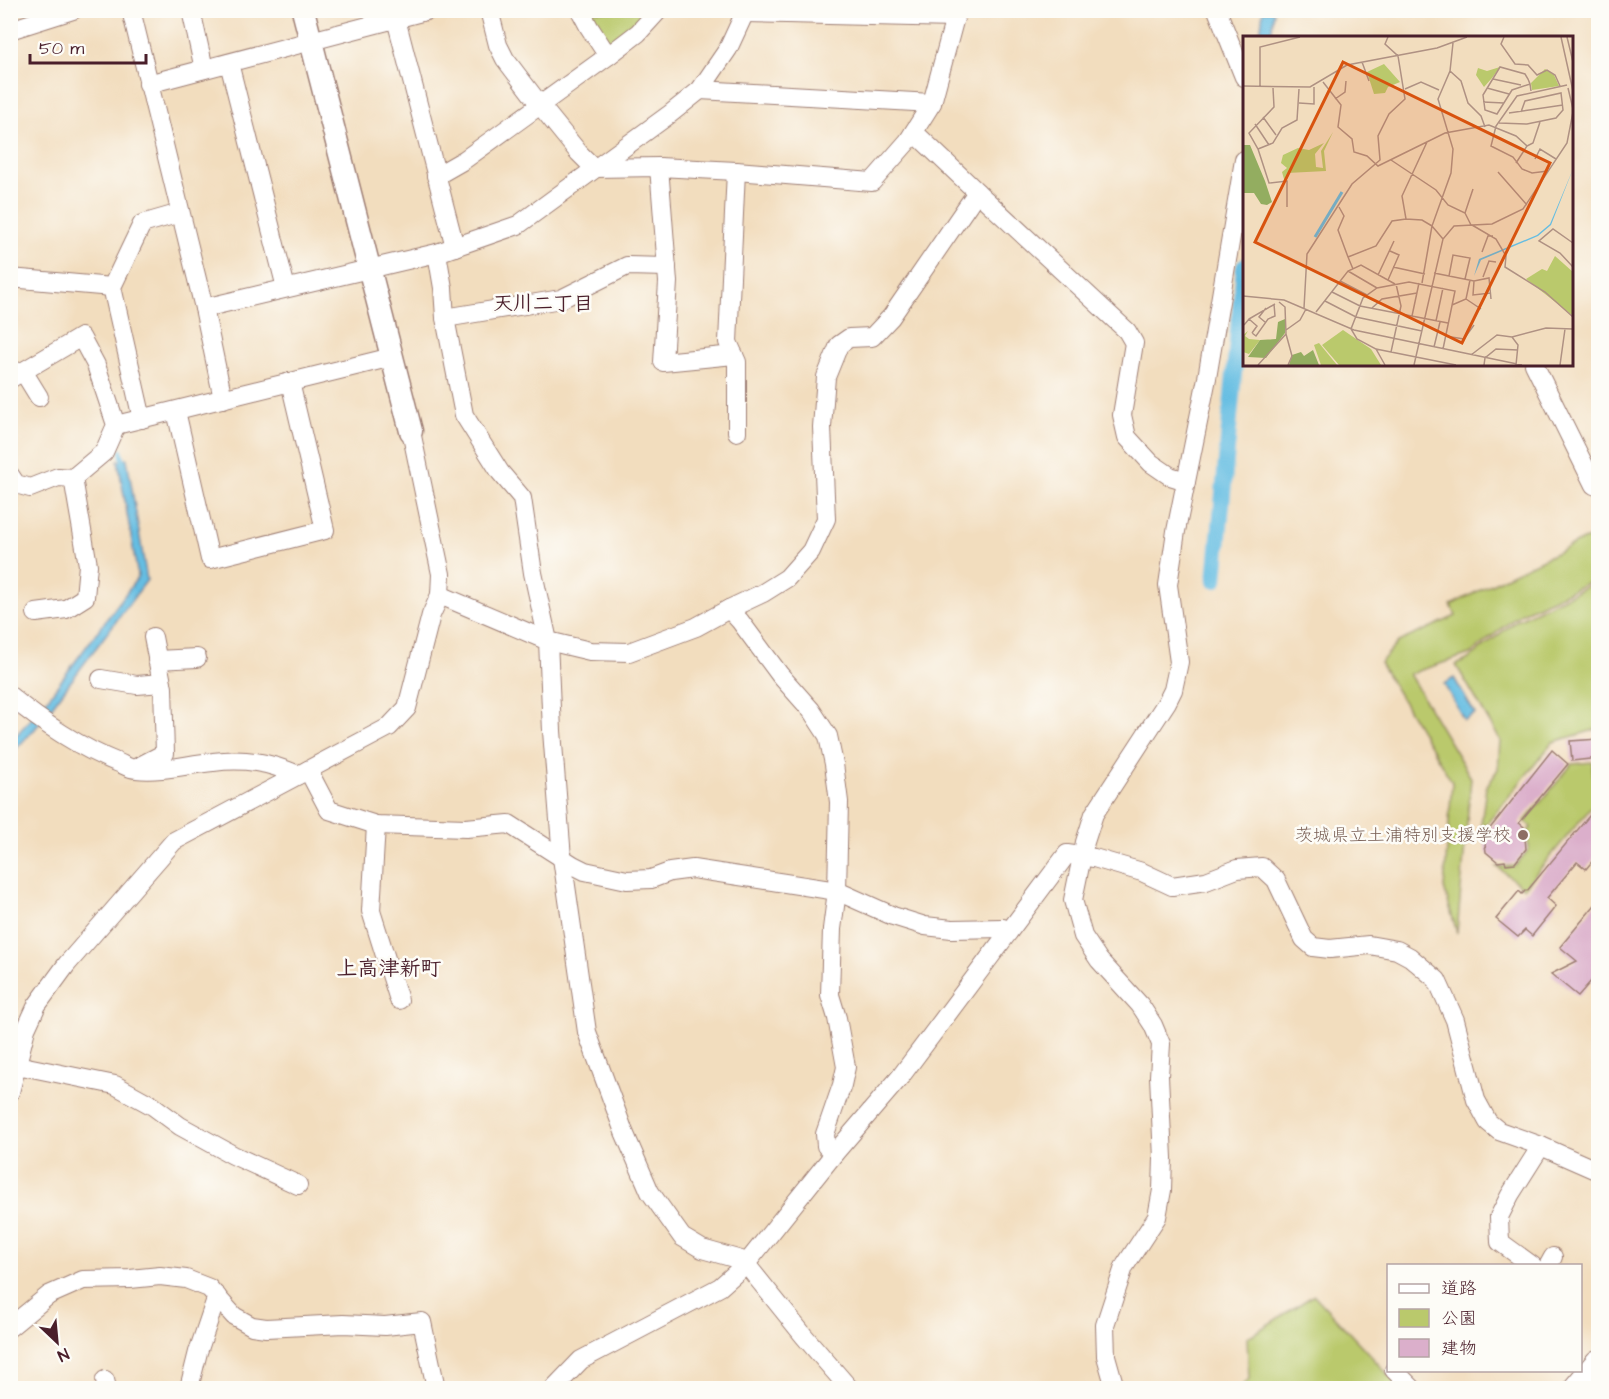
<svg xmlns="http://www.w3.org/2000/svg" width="1609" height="1399" font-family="'Architects Daughter','Klee One',sans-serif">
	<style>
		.green { fill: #bac96c; stroke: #82744c; stroke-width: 1.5 }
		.water { fill: #65bde2; stroke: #586e86; stroke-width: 1.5 }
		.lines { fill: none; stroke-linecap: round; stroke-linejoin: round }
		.stream { stroke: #65bde2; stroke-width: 4.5 }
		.canal { stroke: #65bde2; stroke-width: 16 }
		.building { fill: #dbafcb }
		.minor-casing { stroke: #9e7e74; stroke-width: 20 }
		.tertiary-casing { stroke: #9e7e74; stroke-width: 25 }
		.secondary-casing { stroke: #9e7e74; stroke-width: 28 }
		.minor { stroke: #fff; stroke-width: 18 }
		.tertiary { stroke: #fff; stroke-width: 22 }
		.secondary { stroke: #fff; stroke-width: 26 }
		.education-dot { fill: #8d6e63; stroke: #fdfcf7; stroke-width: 2 }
		.labels { text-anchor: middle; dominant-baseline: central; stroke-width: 5; stroke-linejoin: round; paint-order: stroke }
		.education-label { font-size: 18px; fill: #785e54; stroke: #fdfcf7; text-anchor: end }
		.neighbourhood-label { font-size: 20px; font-weight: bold; fill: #4a1f2b; stroke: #fdfcf7 }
		.quarter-label { font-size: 21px; font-weight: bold; fill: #4a1f2b; stroke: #fdfcf7 }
		.inset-river { fill: none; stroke: #65bde2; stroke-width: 3 }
		.inset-road { fill: none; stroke: #af9183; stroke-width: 1.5 }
		.view { fill: #d8530f; fill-opacity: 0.15; stroke: #d8530f; stroke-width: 3 }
		.inset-edge { fill: none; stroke: #4a1f2b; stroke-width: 3 }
	</style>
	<rect width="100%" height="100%" fill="#fdfcf7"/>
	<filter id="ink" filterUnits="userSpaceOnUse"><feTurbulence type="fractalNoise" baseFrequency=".0167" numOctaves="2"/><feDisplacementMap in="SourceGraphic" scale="12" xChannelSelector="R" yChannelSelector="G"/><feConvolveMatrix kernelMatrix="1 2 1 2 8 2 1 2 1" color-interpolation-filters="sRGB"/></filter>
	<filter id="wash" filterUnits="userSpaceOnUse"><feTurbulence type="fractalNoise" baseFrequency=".008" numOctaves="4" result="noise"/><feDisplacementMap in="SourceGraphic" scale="24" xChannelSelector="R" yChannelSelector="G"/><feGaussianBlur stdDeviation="1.35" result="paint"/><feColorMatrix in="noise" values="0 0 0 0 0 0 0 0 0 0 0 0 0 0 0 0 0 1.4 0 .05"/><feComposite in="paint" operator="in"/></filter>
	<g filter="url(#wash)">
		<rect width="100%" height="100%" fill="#f2ddbe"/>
		<g class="green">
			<polygon points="586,11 652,11 643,22 607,45"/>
			<polygon points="1598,536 1598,578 1520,614 1470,654 1409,674 1471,778 1457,933 1444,888 1452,782 1380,663 1398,642 1456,616 1451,605 1505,577 1583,540"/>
			<polygon points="1598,581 1598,729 1553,742 1480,832 1486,787 1498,769 1500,740 1456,665 1467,660 1517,620"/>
			<polygon points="1592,762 1595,803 1524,888 1497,867 1515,866 1529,849 1527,833 1531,827 1525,821 1572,764"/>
			<polygon points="1314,1295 1401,1388 1240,1388 1249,1379 1247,1338"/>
		</g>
		<g class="water">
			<polygon points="1263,11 1274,11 1271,37 1260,37"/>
			<polygon points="127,459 147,580 35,729 11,754 11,741 43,705 138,577 118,461"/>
			<polygon points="1454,678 1475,714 1464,720 1444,684"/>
		</g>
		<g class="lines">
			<polyline class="stream" points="121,451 124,466"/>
			<polyline class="canal" points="1215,580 1244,266"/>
		</g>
		<g id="blocks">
			<g class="building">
				<polygon points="1599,739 1599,758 1572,761 1570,741"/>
				<polygon points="1552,750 1568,764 1519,823 1524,827 1526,849 1515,863 1506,864 1505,861 1498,862 1486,852 1484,836"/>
				<polygon points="1599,804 1599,853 1586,869 1577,862 1547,898 1556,906 1532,936 1525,930 1518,937 1496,919 1519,891 1522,894 1526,890 1527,891"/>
				<polygon points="1599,900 1599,972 1578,996 1551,974 1577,961 1560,947"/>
			</g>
		</g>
	</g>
	<g filter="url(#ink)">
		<use href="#blocks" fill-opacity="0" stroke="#9e7e74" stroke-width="1.5"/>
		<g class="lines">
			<defs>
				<g id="minor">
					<polyline points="131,10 204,308 437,253 518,225 670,114 700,90 728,49 746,10"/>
					<polyline points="191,10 204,69"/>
					<polyline points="489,10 498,45 505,59 540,105 579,153 594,168 659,167 736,171 872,182 908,141 932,103 957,10"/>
					<polyline points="580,10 589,27 608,56"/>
					<polyline points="1217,10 1244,77"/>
					<polyline points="745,13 955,18"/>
					<polyline points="396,19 455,247"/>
					<polyline points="10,30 73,10"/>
					<polyline points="229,63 286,288"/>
					<polyline points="148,84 429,10"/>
					<polyline points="700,90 932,103"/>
					<polyline points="659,167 668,282 663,362 734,355"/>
					<polyline points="736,171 728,342 737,362 737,432"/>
					<polyline points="436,176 464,160 608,56 638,33 659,10"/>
					<polyline points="977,192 1127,331 1134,343 1122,415 1127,437 1151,463 1170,476 1186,481"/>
					<polyline points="437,253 443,288 445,318 464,415 500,472 522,498 533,573 548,641 590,651 629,652 696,627 729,609 740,621 780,675 811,710 828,736 834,764 839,802 837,891 832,929 830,995 837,1018 846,1067 842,1085 825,1134 826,1146 834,1154"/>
					<polyline points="10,278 112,287"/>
					<polyline points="204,308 223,399"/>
					<polyline points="445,318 561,299 627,266 667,267"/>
					<polyline points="1534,364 1594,485 1598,484"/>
					<polyline points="23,371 39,397"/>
					<polyline points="10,379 81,337 96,365 116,425 104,452 73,478 58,477 30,488 16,484 10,475"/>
					<polyline points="176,411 210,559 325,530 290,382"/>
					<polyline points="142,419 112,287 142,224 180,213"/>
					<polyline points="116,425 392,357"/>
					<polyline points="440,595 548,641 552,731 562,858 587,1032 624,1132 650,1192 682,1237 702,1249 741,1260 746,1264 804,1336 849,1388"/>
					<polyline points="729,609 763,593 787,578 811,551 826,519 822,427 826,377 839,345 849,338 872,337 891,317 977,192 914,132"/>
					<polyline points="36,613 66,609 85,597 88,565 73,478"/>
					<polyline points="157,660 197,658"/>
					<polyline points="101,679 137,685 162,683"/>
					<path d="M10 696C41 722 82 749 119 763 124 765 130 769 136 769 162 772 188 764 213 762 244 758 269 762 298 775"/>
					<polyline points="138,767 165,753 163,688 153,637"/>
					<polyline points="308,770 329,810 376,825 466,828 509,824 573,865 585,871 627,880 651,879 670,872 693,869 837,891 893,916 925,926 952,929 1003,928 1009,931"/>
					<polyline points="376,825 371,911 399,1000"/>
					<polyline points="17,1065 115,1085 153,1106 180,1126 233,1155 298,1185"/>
					<polyline points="10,1092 26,1029 37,1005 67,964 174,841 389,727 407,708 431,615 440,595 441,574 411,431"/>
					<polyline points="1533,1266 1500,1242 1499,1217 1510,1195 1541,1146"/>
					<polyline points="1548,1266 1553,1257"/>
					<polyline points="10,1327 49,1295 83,1280 130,1279 160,1276 186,1279 209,1288 234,1316 252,1326 266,1328 343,1324 385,1326 422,1322 436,1388"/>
					<polyline points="1394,1370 1412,1388"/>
					<polyline points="105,1380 107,1388"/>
					<polyline points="189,1388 198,1352 217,1296"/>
					<polyline points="554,1388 581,1360 720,1287 746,1264 834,1154 901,1076 1067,854 1094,858 1142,872 1172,886 1206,881 1237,869 1262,867 1276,880 1304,939 1313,947 1330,949 1369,945 1397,950 1410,957 1437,980 1455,1020 1476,1100 1488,1122 1499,1131 1541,1146 1598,1171"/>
					<polyline points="1115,1388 1106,1356 1105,1325 1124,1267 1157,1217 1162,1190 1163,1158 1159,1076 1161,1044 1153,1025 1140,1005 1099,960 1083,936 1073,900 1085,842 1094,814 1167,702 1173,690 1179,662 1168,585 1176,531 1207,378 1244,160"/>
				</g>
				<polyline id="tertiary" points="303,10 411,431"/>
				<polyline id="secondary" points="1577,1388 1598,1363"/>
			</defs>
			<use href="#minor" class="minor-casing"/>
			<use href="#tertiary" class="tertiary-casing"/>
			<use href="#secondary" class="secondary-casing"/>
			<use href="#minor" class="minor"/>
			<use href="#tertiary" class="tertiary"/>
			<use href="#secondary" class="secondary"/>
		</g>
	</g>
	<circle class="education-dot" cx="1523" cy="835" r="6"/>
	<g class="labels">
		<g class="education-label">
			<text x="1511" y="835">茨城県立土浦特別支援学校</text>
		</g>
		<g class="neighbourhood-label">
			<text x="543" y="304">天川二丁目</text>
		</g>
		<g class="quarter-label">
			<text x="389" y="968">上高津新町</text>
		</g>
	</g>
	<g transform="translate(1243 36)">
		<rect width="330" height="330" fill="#f2ddbe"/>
		<path d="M141 28 157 46 145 51 142 57 131 58 124 36ZM257 31 249 42 241 51 233 39 235 32 244 35ZM302 33 311 39 316 50 289 54 288 47ZM90 96 81 115 83 135 44 137 45 142 41 143 39 136 44 132 38 127 40 119 55 112 66 114 81 107 72 118 73 131 80 132 78 115ZM312 220 330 236V280L283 243 299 233 304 235ZM100 294 128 313 138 329H96L79 309ZM5 295 2 300 6 303 17 304 6 318 0 316V299ZM76 307 94 329H78L71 309Z" fill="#bac96c"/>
		<path d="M0 109H7L22 145 29 166 24 169 18 168 11 157H0ZM42 283V297L23 322 5 321 17 304 33 303 35 286ZM70 314 76 329H46L49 319 58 316 61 320Z" fill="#93ad60"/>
		<path d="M330 133 308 189 295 200 238 224 231 240 236 223 294 199 307 188Z" fill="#65bde2"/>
		<path class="inset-river" d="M72 201 99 156"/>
		<path class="inset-road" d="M261 1 258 8 272 28 285 29 294 39 304 34 312 39 317 50M318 1 330 55M324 1 330 26M119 26 126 45M207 35 218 45 225 67 238 80 242 91M250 43 278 49M80 46 98 69 95 91 109 103 111 116 124 120 135 130 202 97 246 89 273 100 284 110 273 127M287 48 269 54 254 78 242 74 240 59 257 31 282 38 285 43 287 48 288 55M0 50 67 51 104 29 194 12 224 1M17 51V11L57 1M30 52 31 71 6 97 15 113 30 107 39 92 54 84 56 53M244 52 266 58M325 52 330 73M162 53 178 46 196 54M92 63 102 56 103 45M240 66 261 67M56 67 71 68V51M266 77 320 69M20 81 33 99M256 87 284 88 313 82 320 74 318 57 282 65 278 76M12 88 26 109M284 110 290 107 297 86M15 113 26 147 44 145V171M292 123 297 113 313 123M148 124 193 154 205 169 222 177 228 189M305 135 289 137 279 133 270 121 248 110 253 90 274 60 324 49M255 136 284 169M96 171 101 180 95 194 105 221M222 177 230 153M229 189 253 203 263 220 262 231 302 256 330 281M200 203 189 190 208 137 210 113 195 63 207 35 210 7M330 207 310 193 296 205 317 217 330 231M239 216 245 200H250M150 231 182 238M110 233 105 221 133 210 149 185 163 183M105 235 134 252M191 237 231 245 246 242 248 263M135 239 151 205M206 240 210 219 227 222 222 243M240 241 246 225 253 226M145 244 156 219 147 215M97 245 124 259M231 245 230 259 248 257M179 247 189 190 179 184 163 183 159 160 184 106M89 256 117 270 205 287M0 260 41 264 111 294 279 329M223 263 238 273M82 265 113 281 179 295M209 269 223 263 227 244M61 272 64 218 109 148 137 124 135 100 146 78 162 63 155 20 142 8 145 1M129 272 139 263 174 257M73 276 105 235 118 229 152 248M169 280 176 247M6 283 32 268M193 285 200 252M22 286 16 281 23 272M1 289 6 283 14 290 9 297M43 294 57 284 63 273M9 297 13 300 25 283 32 280 31 268M43 298 49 320 45 329M202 300 221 303 231 289M269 301 275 309 273 329M191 311 197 286M133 313 213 329M148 316 158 270 153 248M228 319 254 299 269 301 303 292 330 293M15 329 43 298 42 271 36 266M142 329 133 313 114 303 108 293 120 262 134 252 166 246 212 255 200 313M171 329 200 203 211 190 249 188 280 173 324 107 330 76M241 329 242 322 253 313 275 314M317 329 322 293"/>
		<path class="view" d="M100 26 307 127 219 307 12 206Z"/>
		<rect width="330" height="330" class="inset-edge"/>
	</g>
	<rect width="1609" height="1399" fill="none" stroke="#fdfcf7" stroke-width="36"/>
	<rect x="1387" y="1264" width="195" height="108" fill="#fdfcf7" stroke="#b5a4a5" stroke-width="1.5"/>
	<rect x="1399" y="1284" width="30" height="9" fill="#ffffff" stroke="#b5a4a5" stroke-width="1.5"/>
	<text x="1441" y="1294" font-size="18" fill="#4a1f2b">道路</text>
	<rect x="1399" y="1309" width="30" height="18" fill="#bac96c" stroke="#b5a4a5" stroke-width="1.5"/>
	<text x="1441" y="1324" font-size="18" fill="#4a1f2b">公園</text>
	<rect x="1399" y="1339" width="30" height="18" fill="#dbafcb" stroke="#b5a4a5" stroke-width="1.5"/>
	<text x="1441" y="1354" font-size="18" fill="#4a1f2b">建物</text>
	<g transform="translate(57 1342) rotate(154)" stroke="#fdfcf7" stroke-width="4.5" paint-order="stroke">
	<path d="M0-4.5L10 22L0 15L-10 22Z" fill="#4a1f2b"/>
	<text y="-9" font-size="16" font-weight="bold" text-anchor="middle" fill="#4a1f2b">N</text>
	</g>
	<path d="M30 54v9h116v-9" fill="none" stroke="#4a1f2b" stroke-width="3"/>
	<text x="39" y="54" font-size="18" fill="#4a1f2b" stroke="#fdfcf7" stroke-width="4.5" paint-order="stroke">50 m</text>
</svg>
